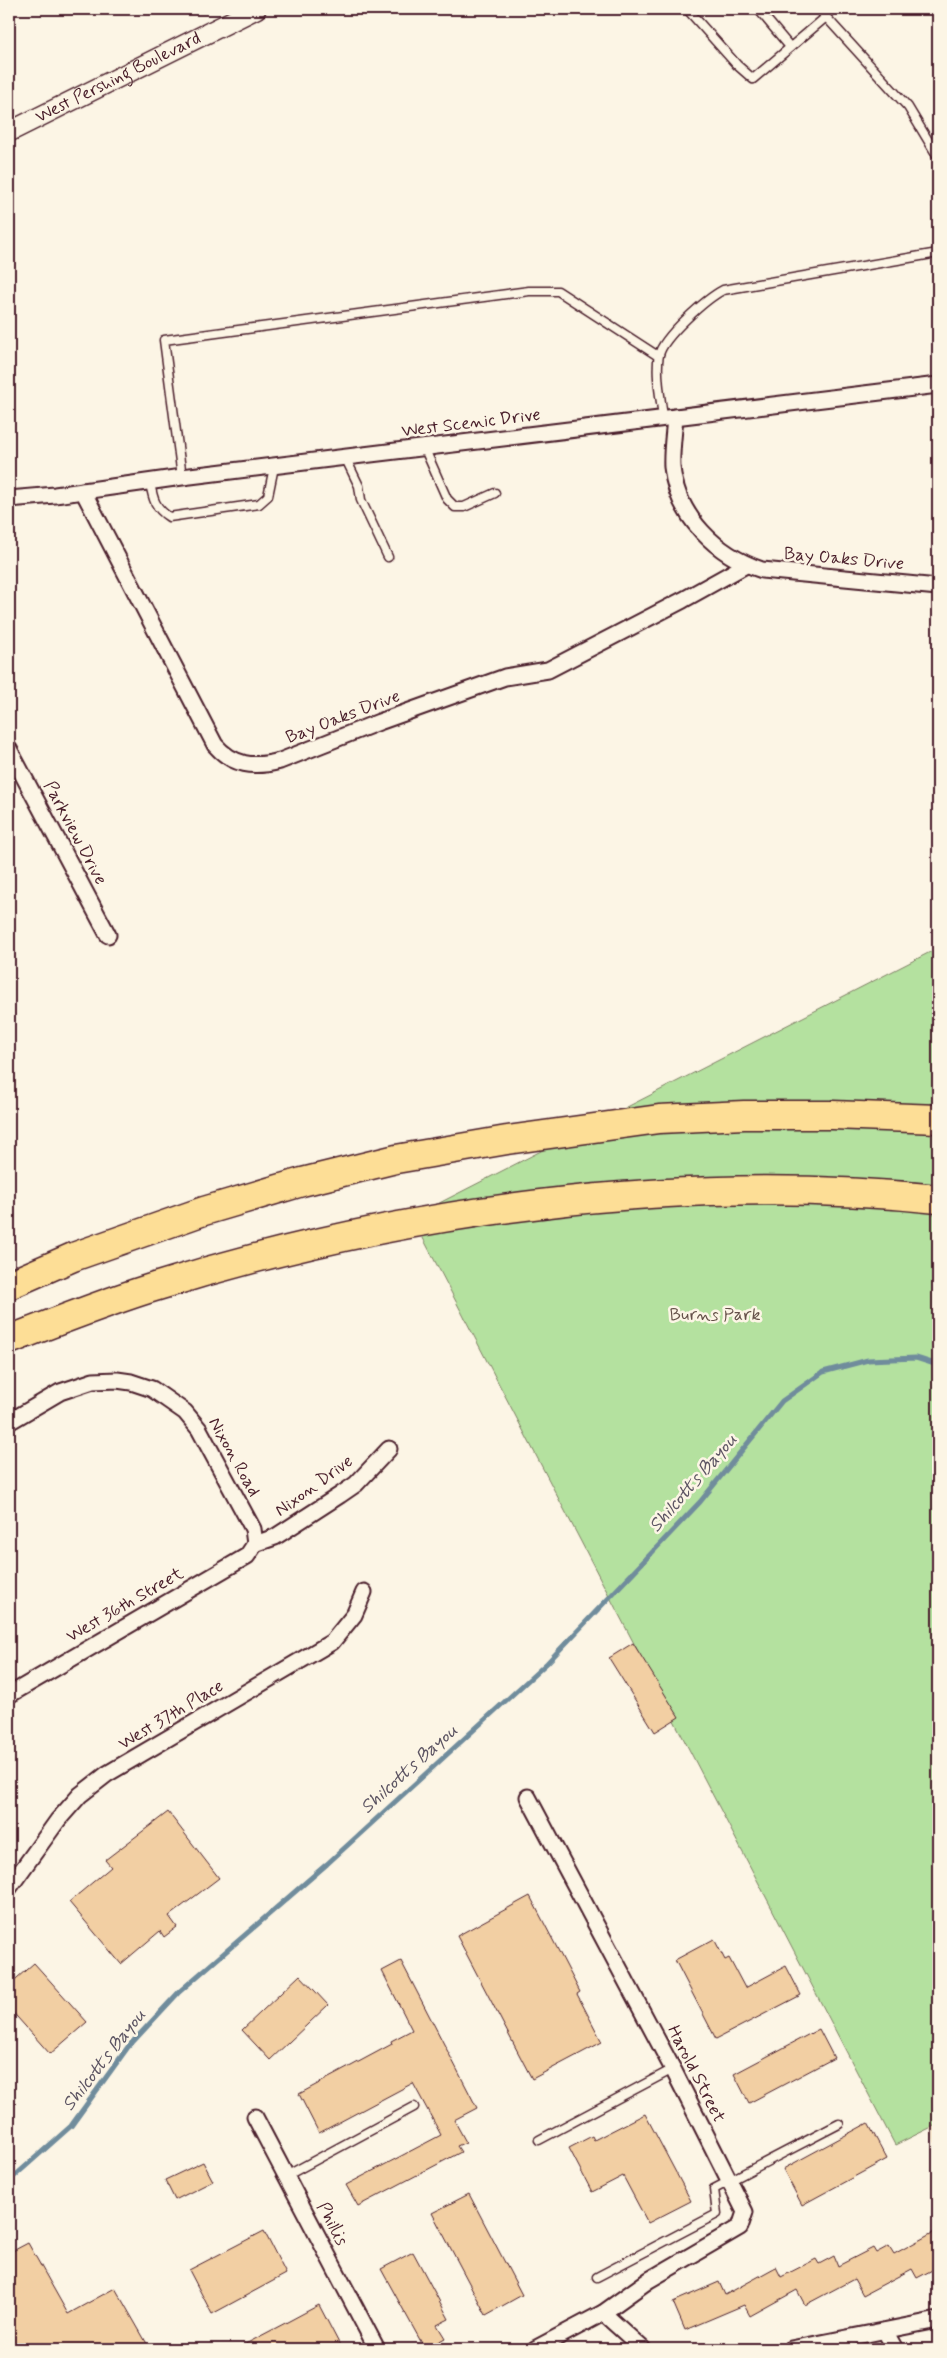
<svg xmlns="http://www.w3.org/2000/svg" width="947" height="2358" font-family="Mynerve,sans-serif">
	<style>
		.built { fill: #f9ead1 }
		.green { fill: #b4e19f; stroke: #7f8065 }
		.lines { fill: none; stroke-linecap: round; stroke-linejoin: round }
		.stream { stroke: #6f8c9c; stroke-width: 5 }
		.building { fill: #f2cfa3; stroke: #4a1f2b }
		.service-casing { stroke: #4a1f2b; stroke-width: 11 }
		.minor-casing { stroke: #4a1f2b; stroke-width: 19 }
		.tertiary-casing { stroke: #4a1f2b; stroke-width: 22 }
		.motorway-casing { stroke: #4a1f2b; stroke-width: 31 }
		.service { stroke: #fcf5e5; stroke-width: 8 }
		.minor { stroke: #fcf5e5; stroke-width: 15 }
		.tertiary { stroke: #fcf5e5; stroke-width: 19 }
		.motorway { stroke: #fdde96; stroke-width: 28 }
		.labels { text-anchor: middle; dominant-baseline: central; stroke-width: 5; stroke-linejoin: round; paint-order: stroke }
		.street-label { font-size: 18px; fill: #4a1f2b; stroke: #fcf5e5 }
		.park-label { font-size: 18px; fill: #645048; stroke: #fcf5e5 }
		.water-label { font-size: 19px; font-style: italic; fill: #5d5563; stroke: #fcf5e5 }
	</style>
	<rect width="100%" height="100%" fill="#fcf5e5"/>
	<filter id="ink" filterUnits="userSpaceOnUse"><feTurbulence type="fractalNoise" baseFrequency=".02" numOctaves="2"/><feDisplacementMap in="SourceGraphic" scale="10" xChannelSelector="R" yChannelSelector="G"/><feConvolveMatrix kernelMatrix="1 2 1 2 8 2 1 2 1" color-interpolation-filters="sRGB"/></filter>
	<g filter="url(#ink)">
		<polygon class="built" points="938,2081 938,2153 917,2091"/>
		<polygon class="green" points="938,948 938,2124 895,2145 412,1217"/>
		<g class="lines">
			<polyline class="stream" points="9,2181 71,2126 128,2047 179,1992 327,1864 547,1663 700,1502 782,1401 823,1372 868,1360 916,1358 938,1365"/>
		</g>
		<g class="building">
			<polygon points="633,1643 679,1717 655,1732 609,1658"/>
			<polygon points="168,1812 219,1878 169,1916 177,1927 164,1937 160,1931 121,1964 69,1902 111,1867 105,1860"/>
			<polygon points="530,1896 580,1992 577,1994 602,2042 532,2079 457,1936"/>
			<polygon points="714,1939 725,1960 729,1958 745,1988 786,1966 801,1995 716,2039 675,1960"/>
			<polygon points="401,1961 477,2108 454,2120 466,2142 457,2146 461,2152 358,2206 346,2185 441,2135 413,2083 319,2133 299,2094 392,2044 391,2041 412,2030 382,1971"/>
			<polygon points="34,1963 87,2022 50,2054 9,2008 9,1985"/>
			<polygon points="300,1975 328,2005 270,2060 242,2030"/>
			<polygon points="819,2029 834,2058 749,2103 734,2074"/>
			<polygon points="645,2114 691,2201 648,2223 623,2176 592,2192 569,2148 592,2136 594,2140"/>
			<polygon points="868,2123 887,2159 802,2205 783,2169"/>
			<polygon points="203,2162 213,2181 175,2200 165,2180"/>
			<polygon points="469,2194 522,2295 486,2315 432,2213"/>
			<polygon points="938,2230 938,2267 917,2278 912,2269 863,2295 854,2279 805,2305 797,2290 750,2316 744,2305 685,2330 673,2302 719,2282 725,2295 776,2267 781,2277 816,2259 819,2264 834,2256 838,2266 873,2248 876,2253 889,2246 894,2254"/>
			<polygon points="264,2231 286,2274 212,2314 189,2270"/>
			<polygon points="28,2243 68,2314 115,2288 150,2349 9,2349 9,2253"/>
			<polygon points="413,2252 449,2319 437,2325 445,2338 425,2349 381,2269"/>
			<polygon points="319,2305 342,2349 236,2349 291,2320"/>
		</g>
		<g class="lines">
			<defs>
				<g id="service">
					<polyline points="687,9 737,65 753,79 826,17 908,107 938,157"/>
					<polyline points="758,9 790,47"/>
					<polyline points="819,9 826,17"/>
					<path d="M663 417C661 400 655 372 659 355 663 337 706 299 723 290L938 253"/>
					<polyline points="424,447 447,499 455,507 464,507 495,493"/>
					<polyline points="345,457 359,486 361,500 388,557"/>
					<polyline points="182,477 164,340 529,291 558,291 658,356"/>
					<path d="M150 483C153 499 155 508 169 517L259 504 268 496 274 467"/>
					<polyline points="539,2140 673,2069"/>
					<polyline points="286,2176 414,2107"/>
					<polyline points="597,2277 717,2214 714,2189 839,2124"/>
				</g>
				<g id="minor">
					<path d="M675 417C674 433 671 451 672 467 677 517 717 555 762 570L938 587"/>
					<path d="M83 491 215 745C233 766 254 768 280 761L379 722 505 677 548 670 683 600 746 565"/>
					<polyline points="9,499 55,495 182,477 938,385"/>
					<polyline points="9,749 108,935"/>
					<polyline points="9,1422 60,1392 93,1381 117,1380 131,1382 152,1389 185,1412 199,1429 253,1529 255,1544"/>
					<polyline points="255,1544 275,1537 340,1495 356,1484 389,1449"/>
					<polyline points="9,1695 247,1556 255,1544"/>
					<polyline points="528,1797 675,2073 745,2212 740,2227 649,2280 603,2313 535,2349"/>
					<polyline points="9,1888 58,1820 80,1795 107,1774 332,1642 354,1615 364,1592"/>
					<polyline points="255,2117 377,2349"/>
					<polyline points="603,2313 643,2349"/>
					<polyline points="885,2331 895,2349"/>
					<polyline points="791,2349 938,2320"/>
				</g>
				<g id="tertiary">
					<path id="s1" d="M9 132 256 9"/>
				</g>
				<g id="motorway">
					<polyline points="9,1285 73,1257 204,1211 302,1182 396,1159 507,1140 659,1119 744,1115 833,1115 938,1119"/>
					<path d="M9 1340C55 1322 101 1304 148 1289 398 1210 676 1172 938 1199"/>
				</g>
			</defs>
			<use href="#service" class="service-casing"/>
			<use href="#minor" class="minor-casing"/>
			<use href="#tertiary" class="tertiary-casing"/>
			<use href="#motorway" class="motorway-casing"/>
			<use href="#service" class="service"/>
			<use href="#minor" class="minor"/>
			<use href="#tertiary" class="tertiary"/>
			<use href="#motorway" class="motorway"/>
		</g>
	</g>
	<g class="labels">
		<g class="street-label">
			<text stroke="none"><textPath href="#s1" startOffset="122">West Pershing Boulevard</textPath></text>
			<text transform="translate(471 423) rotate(-7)">West Scenic Drive</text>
			<text transform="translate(844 559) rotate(5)">Bay Oaks Drive</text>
			<text transform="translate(343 717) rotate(-21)">Bay Oaks Drive</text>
			<text transform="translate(75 833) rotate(62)">Parkview Drive</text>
			<text transform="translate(234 1457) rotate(61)">Nixon Road</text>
			<text transform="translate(314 1486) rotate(-36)">Nixon Drive</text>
			<text transform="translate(125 1605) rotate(-30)">West 36th Street</text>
			<text transform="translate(171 1715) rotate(-31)">West 37th Place</text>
			<text transform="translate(696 2074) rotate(63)">Harold Street</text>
			<text transform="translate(332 2224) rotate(62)">Phillis</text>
		</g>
		<g class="park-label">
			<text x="715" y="1315">Burns Park</text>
		</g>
		<g class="water-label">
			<text transform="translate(693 1483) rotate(-49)">Shilcotts Bayou</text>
			<text transform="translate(409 1769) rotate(-42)">Shilcotts Bayou</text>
			<text transform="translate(104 2060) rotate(-52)">Shilcotts Bayou</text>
		</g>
	</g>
	<rect width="947" height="2358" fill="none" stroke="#fcf5e5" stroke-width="30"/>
	<rect x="15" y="15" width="917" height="2328" fill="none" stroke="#4a1f2b" stroke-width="2" filter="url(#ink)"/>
</svg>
